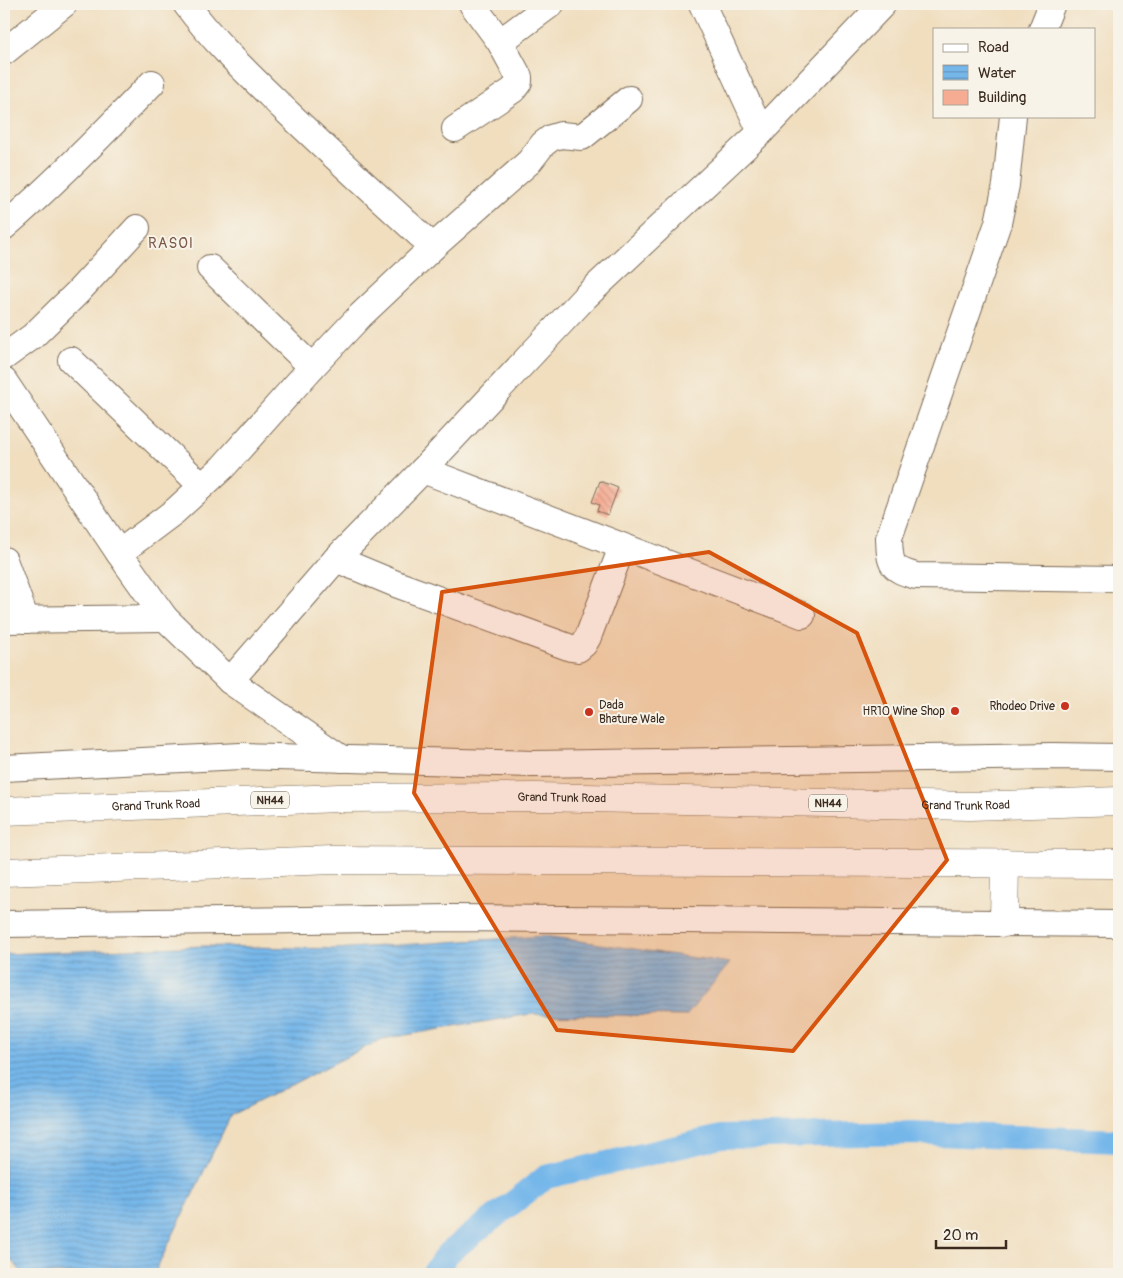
<svg xmlns="http://www.w3.org/2000/svg" width="1123" height="1278" font-family="Pangolin,sans-serif">
	<style>
		.water { fill: url(#water-rules); stroke: #587084 }
		.lines { fill: none; stroke-linecap: round; stroke-linejoin: round }
		.canal { stroke: #76b7ea; stroke-width: 24 }
		.building { fill: url(#building-back-hatch) }
		.minor-casing { stroke: #7a6956; stroke-width: 28 }
		.highway-casing { stroke: #7a6956; stroke-width: 29 }
		.minor { stroke: #fff; stroke-width: 26 }
		.highway { stroke: #fff; stroke-width: 28 }
		.marked { fill: #d7540e; fill-opacity: 0.2; stroke: #d7540e; stroke-width: 4; stroke-linejoin: round }
		.poi-dot { fill: #c8321e; stroke: #f7f3e8; stroke-width: 2 }
		.labels { text-anchor: middle; dominant-baseline: central; stroke-width: 4; stroke-linejoin: round; paint-order: stroke }
		.shield { fill: #f7f3e8; stroke: #73665b; stroke-width: 1 }
		.shield-label { font-size: 11px; font-weight: bold; fill: #3b2a1e }
		.poi-label { font-size: 12px; fill: #3b2a1e; stroke: #f7f3e8; text-anchor: end }
		.street-label { font-size: 12px; fill: #3b2a1e; stroke: #f7f3e8 }
		.quarter-label { font-size: 15px; letter-spacing: 1px; fill: #7c5847; stroke: #f7f3e8 }
	</style>
	<defs>
		<pattern id="water-rules" width="6" height="5" patternUnits="userSpaceOnUse" patternTransform="scale(1.25)"><rect width="6" height="5" fill="#76b7ea"/><path d="M0 2.5h6" fill="none" stroke="#6295bd"/></pattern>
		<pattern id="building-back-hatch" width="6" height="6" patternUnits="userSpaceOnUse" patternTransform="scale(1.25)"><rect width="6" height="6" fill="#f6ac93"/><path d="M-1 5l2 2M0 0l6 6M5-1l2 2" fill="none" stroke="#c88c77"/></pattern>
	</defs>
	<rect width="100%" height="100%" fill="#f7f3e8"/>
	<filter id="ink" filterUnits="userSpaceOnUse"><feTurbulence type="fractalNoise" baseFrequency=".02" numOctaves="2"/><feDisplacementMap in="SourceGraphic" scale="10" xChannelSelector="R" yChannelSelector="G"/><feConvolveMatrix kernelMatrix="1 2 1 2 8 2 1 2 1" color-interpolation-filters="sRGB"/></filter>
	<filter id="wash" filterUnits="userSpaceOnUse"><feTurbulence type="fractalNoise" baseFrequency=".0096" numOctaves="4" result="noise"/><feDisplacementMap in="SourceGraphic" scale="20" xChannelSelector="R" yChannelSelector="G"/><feGaussianBlur stdDeviation="1.12" result="paint"/><feColorMatrix in="noise" values="0 0 0 0 0 0 0 0 0 0 0 0 0 0 0 0 0 1.4 0 .05"/><feComposite in="paint" operator="in"/></filter>
	<g filter="url(#wash)">
		<rect width="100%" height="100%" fill="#f0debf"/>
		<polygon class="water" points="545,936 730,963 686,1016 530,1014 382,1039 231,1115 154,1274 24,1274 4,1253 4,954 205,946 334,949"/>
		<g class="lines">
			<polyline class="canal" points="433,1274 448,1253 546,1177 721,1137 910,1133 1119,1141"/>
		</g>
		<g id="blocks">
			<polygon class="building" points="600,481 618,488 608,515 597,511 599,505 592,502"/>
		</g>
	</g>
	<g filter="url(#ink)">
		<use href="#blocks" fill-opacity="0" stroke="#7a6956" stroke-width="1"/>
		<g class="lines">
			<defs>
				<g id="minor">
					<path d="M186 4C214 42 248 74 282 107 331 154 382 200 433 247"/>
					<polyline points="702,4 761,132"/>
					<polyline points="1042,29 1052,4"/>
					<polyline points="500,42 551,4"/>
					<polyline points="4,52 64,4"/>
					<path d="M1013 116 1006 185 998 223 889 538C890 564 890 569 916 576L1119 579"/>
					<polyline points="455,129 513,90 519,82 519,77 500,42 472,4"/>
					<path d="M4 227C56 182 104 133 152 83"/>
					<polyline points="210,268 312,367"/>
					<polyline points="4,357 33,336 77,293 137,228"/>
					<polyline points="71,360 202,486"/>
					<polyline points="4,381 119,553 165,618 230,681 342,759"/>
					<polyline points="423,470 802,615"/>
					<polyline points="119,553 175,511 223,467 312,367 361,315 433,247 529,162 543,144 551,138 561,135 582,137 629,99"/>
					<polyline points="336,559 396,584 571,648 578,649 584,644 588,637 622,547"/>
					<polyline points="4,560 26,620"/>
					<polyline points="4,620 165,618"/>
					<polyline points="230,681 336,559 423,470 585,297 761,132 883,4"/>
					<polyline points="4,768 241,756 534,764 1053,756 1119,757"/>
					<polyline points="4,924 451,918 1119,924"/>
				</g>
				<g id="highway">
					<path id="s1" d="M4 811 339 798 536 797 970 806 1119 801"/>
					<polyline points="4,872 334,860 1119,864"/>
					<polyline points="1004,923 1005,863"/>
				</g>
			</defs>
			<use href="#minor" class="minor-casing"/>
			<use href="#highway" class="highway-casing"/>
			<use href="#minor" class="minor"/>
			<use href="#highway" class="highway"/>
		</g>
	</g>
	<path class="marked" d="M709 552 857 633 947 860 793 1051 557 1030 414 793 442 592Z"/>
	<g class="poi-dot">
		<circle cx="1065" cy="706" r="5"/>
		<circle cx="955" cy="711" r="5"/>
		<circle cx="589" cy="712" r="5"/>
	</g>
	<g class="labels">
		<g class="shield">
			<rect x="251" y="791.5" width="38" height="17" rx="4"/>
			<rect x="809" y="794.5" width="38" height="17" rx="4"/>
		</g>
		<g class="shield-label">
			<text x="270" y="800">NH44</text>
			<text x="828" y="803">NH44</text>
		</g>
		<g class="poi-label">
			<text x="599" y="705" text-anchor="start">Dada<tspan x="599" dy="14">Bhature Wale</tspan></text>
			<text x="1055" y="706">Rhodeo Drive</text>
			<text x="945" y="711">HR10 Wine Shop</text>
		</g>
		<g class="street-label">
			<text stroke="none"><textPath href="#s1" startOffset="558">Grand Trunk Road</textPath></text>
			<text stroke="none"><textPath href="#s1" startOffset="152">Grand Trunk Road</textPath></text>
			<text stroke="none"><textPath href="#s1" startOffset="962">Grand Trunk Road</textPath></text>
		</g>
		<g class="quarter-label">
			<text x="171" y="243">RASOI</text>
		</g>
	</g>
	<rect width="1123" height="1278" fill="none" stroke="#f7f3e8" stroke-width="20"/>
	<rect x="933" y="28" width="162" height="90" fill="#f7f3e8" stroke="#aca397"/>
	<rect x="943" y="44" width="25" height="8" fill="#ffffff" stroke="#aca397"/>
	<text x="978" y="52" font-size="15" fill="#3b2a1e">Road</text>
	<rect x="943" y="65" width="25" height="15" fill="url(#water-rules)" stroke="#aca397"/>
	<text x="978" y="78" font-size="15" fill="#3b2a1e">Water</text>
	<rect x="943" y="90" width="25" height="15" fill="#f6ac93" stroke="#aca397"/>
	<text x="978" y="102" font-size="15" fill="#3b2a1e">Building</text>
	<path d="M936 1240v8h70v-8" fill="none" stroke="#3b2a1e" stroke-width="2.5"/>
	<text x="943" y="1240" font-size="15" fill="#3b2a1e" stroke="#f7f3e8" stroke-width="4" paint-order="stroke">20 m</text>
</svg>
